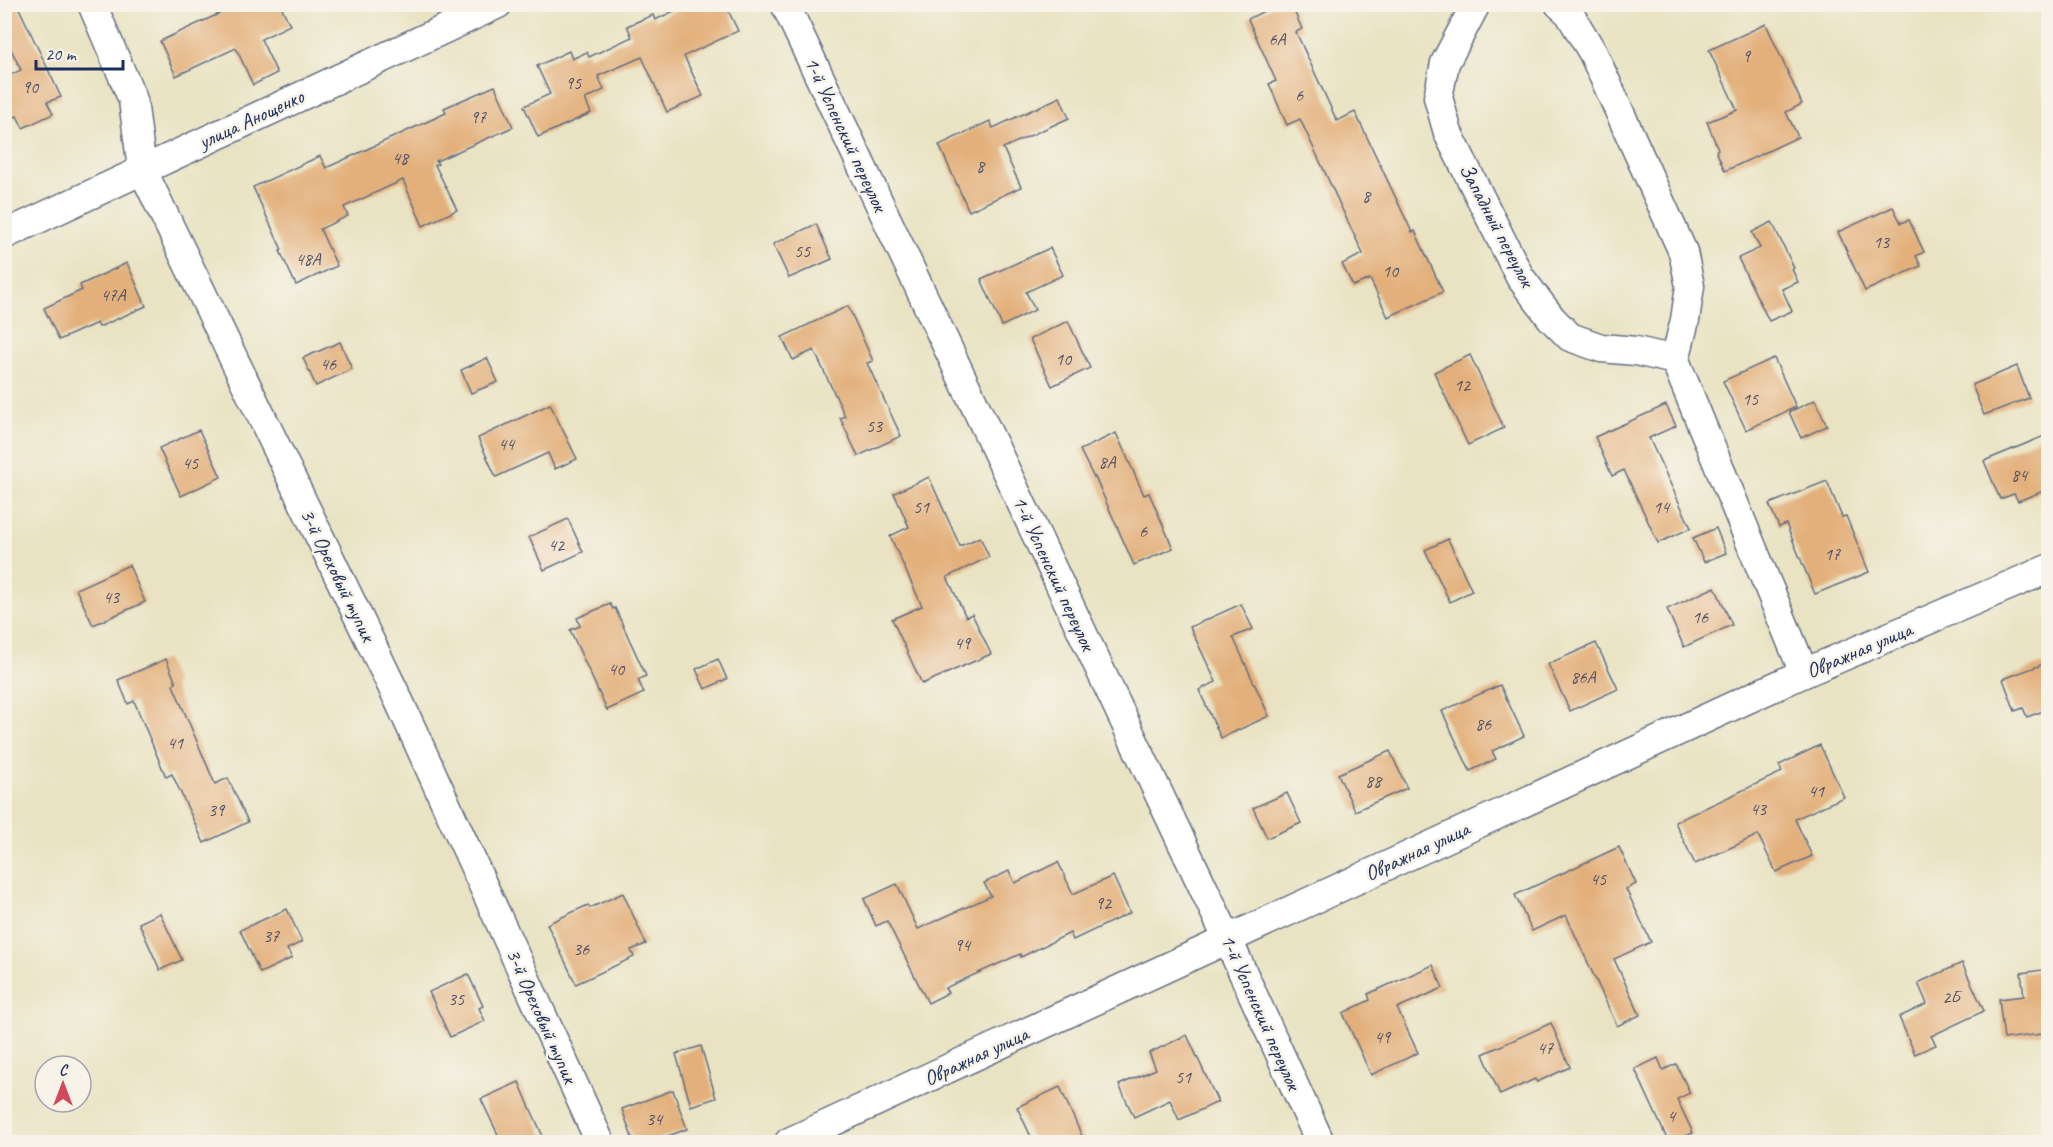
<svg xmlns="http://www.w3.org/2000/svg" width="2053" height="1147" font-family="Caveat,sans-serif">
	<style>
		.building { fill: #e3b07b }
		.lines { fill: none; stroke-linecap: round; stroke-linejoin: round }
		.minor-casing { stroke: #636e81; stroke-width: 31 }
		.minor { stroke: #fff; stroke-width: 28 }
		.labels { text-anchor: middle; dominant-baseline: central; stroke-width: 5; stroke-linejoin: round; paint-order: stroke }
		.number-label { font-size: 18px; fill: #4d4f65 }
		.street-label { font-size: 21px; fill: #1b2f5e; stroke: #f7f3e8 }
	</style>
	<rect width="100%" height="100%" fill="#f7f3e8"/>
	<filter id="ink" filterUnits="userSpaceOnUse"><feTurbulence type="fractalNoise" baseFrequency=".0167" numOctaves="2"/><feDisplacementMap in="SourceGraphic" scale="12" xChannelSelector="R" yChannelSelector="G"/><feConvolveMatrix kernelMatrix="1 2 1 2 8 2 1 2 1" color-interpolation-filters="sRGB"/></filter>
	<filter id="wash" filterUnits="userSpaceOnUse"><feTurbulence type="fractalNoise" baseFrequency=".008" numOctaves="4" result="noise"/><feDisplacementMap in="SourceGraphic" scale="24" xChannelSelector="R" yChannelSelector="G"/><feGaussianBlur stdDeviation="1.35" result="paint"/><feColorMatrix in="noise" values="0 0 0 0 0 0 0 0 0 0 0 0 0 0 0 0 0 1.4 0 .05"/><feComposite in="paint" operator="in"/></filter>
	<g filter="url(#wash)">
		<rect width="100%" height="100%" fill="#e9e3c3"/>
		<g id="blocks">
			<g class="building">
				<polygon points="4,4 17,4 61,97 47,102 53,114 23,128 17,116 4,122 4,78 21,70 4,35"/>
				<polygon points="223,4 280,4 290,25 261,39 277,73 253,85 236,48 176,76 160,41 225,11"/>
				<polygon points="689,4 725,4 738,31 684,56 703,96 667,112 642,57 598,76 604,90 585,99 591,113 538,137 524,106 550,94 537,66 569,51 572,59 587,52 589,57 632,37 627,26 653,15 655,20"/>
				<polygon points="1278,4 1291,4 1302,29 1296,32 1337,121 1355,112 1412,232 1415,231 1443,292 1388,317 1370,279 1353,286 1342,264 1363,254 1300,119 1287,125 1269,84 1276,81 1248,19"/>
				<polygon points="1766,24 1802,104 1786,112 1798,137 1725,171 1716,151 1718,149 1707,122 1737,110 1709,50"/>
				<polygon points="495,86 513,127 436,161 438,164 435,165 457,210 423,226 403,180 344,207 348,216 320,229 337,266 296,285 280,251 282,250 253,187 320,156 326,168 446,113 444,108"/>
				<polygon points="1060,97 1069,118 1003,148 1021,187 969,211 939,145 990,121 993,128"/>
				<polygon points="1893,207 1901,223 1909,220 1924,252 1916,256 1921,266 1865,291 1838,232"/>
				<polygon points="1772,222 1794,268 1792,269 1798,282 1782,289 1792,311 1769,321 1738,258 1760,248 1752,232"/>
				<polygon points="816,224 832,259 789,278 773,244"/>
				<polygon points="1050,248 1063,275 1026,292 1035,310 1002,326 981,279"/>
				<polygon points="127,263 146,306 99,327 97,323 59,340 44,308 82,290 80,285"/>
				<polygon points="848,306 873,361 867,363 901,436 858,456 840,418 845,416 814,350 793,360 782,337"/>
				<polygon points="1068,321 1090,368 1052,386 1030,339"/>
				<polygon points="340,342 352,369 316,386 303,358"/>
				<polygon points="1470,355 1504,428 1468,445 1434,372"/>
				<polygon points="487,358 498,382 471,393 461,370"/>
				<polygon points="1774,358 1796,407 1746,430 1723,381"/>
				<polygon points="2017,366 2029,398 1984,415 1972,385"/>
				<polygon points="1815,400 1827,426 1801,438 1789,412"/>
				<polygon points="550,404 577,459 555,469 548,453 496,477 478,438"/>
				<polygon points="1666,405 1676,426 1649,438 1691,528 1658,543 1624,470 1612,476 1595,437"/>
				<polygon points="199,430 221,477 181,496 159,448"/>
				<polygon points="1116,433 1144,495 1149,493 1173,548 1134,565 1095,477 1094,478 1080,450"/>
				<polygon points="2049,434 2049,489 2018,501 2014,494 2000,499 1984,461"/>
				<polygon points="929,477 960,546 980,537 989,557 947,577 966,617 972,614 991,654 922,684 892,619 922,606 890,536 909,527 894,493"/>
				<polygon points="1827,481 1842,517 1846,516 1869,572 1815,594 1786,524 1779,527 1769,504"/>
				<polygon points="568,519 583,552 544,570 529,537"/>
				<polygon points="1716,528 1726,553 1704,562 1693,538"/>
				<polygon points="1448,539 1472,591 1450,602 1425,550"/>
				<polygon points="129,565 145,602 93,625 76,589"/>
				<polygon points="1715,587 1732,625 1684,647 1667,609"/>
				<polygon points="610,604 613,609 615,608 646,676 638,680 644,693 607,710 570,630 580,626 577,618"/>
				<polygon points="1241,604 1253,629 1233,637 1269,716 1221,738 1199,690 1216,682 1190,627"/>
				<polygon points="1596,643 1618,689 1570,711 1548,664"/>
				<polygon points="166,659 176,683 173,685 215,784 228,778 248,822 204,843 172,774 166,777 134,701 128,704 118,680"/>
				<polygon points="718,659 727,679 705,689 696,669"/>
				<polygon points="2049,662 2049,709 2027,717 2023,708 2015,711 2003,679"/>
				<polygon points="1500,685 1524,736 1492,751 1496,759 1470,771 1442,711"/>
				<polygon points="1820,745 1844,797 1795,819 1812,856 1776,872 1758,835 1695,864 1675,822 1782,772 1779,765"/>
				<polygon points="1390,751 1407,788 1355,811 1338,774"/>
				<polygon points="1287,793 1301,823 1267,838 1253,808"/>
				<polygon points="1619,847 1636,884 1626,889 1651,942 1614,959 1640,1015 1617,1026 1566,915 1532,931 1515,895"/>
				<polygon points="1058,862 1073,894 1113,876 1130,913 1073,940 1070,933 1021,957 1020,954 945,988 948,993 928,1003 887,921 876,926 864,899 897,884 918,929 991,896 984,883 1009,871 1015,883"/>
				<polygon points="623,893 646,944 631,950 634,957 576,984 547,924 588,905 590,908"/>
				<polygon points="287,909 302,942 287,949 292,958 260,973 240,930"/>
				<polygon points="160,913 182,960 160,970 139,923"/>
				<polygon points="1962,963 1984,1011 1931,1036 1936,1045 1915,1054 1899,1017 1927,1004 1918,983"/>
				<polygon points="1433,965 1443,988 1397,1008 1418,1053 1371,1075 1343,1013 1370,1000 1368,994"/>
				<polygon points="2049,969 2049,1033 2004,1039 1999,999 2024,996 2021,973"/>
				<polygon points="468,974 483,1006 479,1008 485,1021 450,1037 429,992"/>
				<polygon points="1551,1023 1570,1067 1537,1082 1535,1079 1500,1095 1483,1054"/>
				<polygon points="1187,1035 1218,1102 1179,1120 1170,1100 1134,1117 1119,1085 1156,1069 1149,1053"/>
				<polygon points="701,1046 716,1098 691,1106 676,1054"/>
				<polygon points="1658,1058 1663,1070 1676,1064 1690,1093 1677,1099 1693,1133 1672,1143 1669,1143 1635,1069"/>
				<polygon points="519,1082 528,1103 546,1143 502,1143 481,1099"/>
				<polygon points="1060,1087 1085,1143 1034,1143 1017,1107"/>
				<polygon points="673,1090 687,1129 649,1143 634,1143 622,1109"/>
			</g>
		</g>
	</g>
	<g filter="url(#ink)">
		<use href="#blocks" fill-opacity="0" stroke="#636e81" stroke-width="1.5"/>
		<g class="lines">
			<defs>
				<g id="minor">
					<polyline points="92,4 133,100 142,169 399,701 600,1142"/>
					<polyline points="785,4 1228,940 1320,1142"/>
					<polyline points="1476,4 1445,63 1438,97 1448,133 1520,277 1552,319 1570,337 1601,348 1636,351 1675,360"/>
					<polyline points="1559,4 1569,13 1593,53 1683,252 1690,286 1685,320 1675,360 1804,673"/>
					<polyline points="4,235 498,4"/>
					<polyline points="789,1142 1804,673 2048,569"/>
				</g>
			</defs>
			<use href="#minor" class="minor-casing"/>
			<use href="#minor" class="minor"/>
		</g>
	</g>
	<g class="labels">
		<g class="number-label">
			<text x="1277" y="39">6А</text>
			<text x="1746" y="56">9</text>
			<text x="573" y="83">95</text>
			<text x="30" y="87">90</text>
			<text x="1299" y="95">6</text>
			<text x="478" y="117">97</text>
			<text x="400" y="158">48</text>
			<text x="980" y="166">8</text>
			<text x="1366" y="196">8</text>
			<text x="1881" y="242">13</text>
			<text x="802" y="251">55</text>
			<text x="308" y="259">48А</text>
			<text x="1390" y="271">10</text>
			<text x="113" y="295">47А</text>
			<text x="1063" y="359">10</text>
			<text x="328" y="364">46</text>
			<text x="1462" y="385">12</text>
			<text x="1750" y="399">15</text>
			<text x="874" y="426">53</text>
			<text x="506" y="444">44</text>
			<text x="1107" y="462">8А</text>
			<text x="190" y="463">45</text>
			<text x="2019" y="475">84</text>
			<text x="921" y="507">51</text>
			<text x="1661" y="507">14</text>
			<text x="1143" y="531">6</text>
			<text x="556" y="545">42</text>
			<text x="1832" y="554">17</text>
			<text x="111" y="597">43</text>
			<text x="1700" y="617">16</text>
			<text x="962" y="643">49</text>
			<text x="616" y="669">40</text>
			<text x="1583" y="677">86А</text>
			<text x="1483" y="724">86</text>
			<text x="175" y="743">41</text>
			<text x="1373" y="781">88</text>
			<text x="1816" y="791">41</text>
			<text x="1758" y="809">43</text>
			<text x="216" y="810">39</text>
			<text x="1598" y="879">45</text>
			<text x="1103" y="903">92</text>
			<text x="271" y="936">37</text>
			<text x="962" y="945">94</text>
			<text x="581" y="949">36</text>
			<text x="1951" y="997">2Б</text>
			<text x="456" y="999">35</text>
			<text x="1382" y="1037">49</text>
			<text x="1545" y="1048">47</text>
			<text x="1183" y="1077">51</text>
			<text x="1671" y="1116">4</text>
			<text x="654" y="1119">34</text>
		</g>
		<g class="street-label">
			<text transform="translate(251 119) rotate(-25)">улица Анощенко</text>
			<text transform="translate(846 134) rotate(65)">1-й Успенский переулок</text>
			<text transform="translate(1497 225) rotate(62)">Западный переулок</text>
			<text transform="translate(1054 573) rotate(65)">1-й Успенский переулок</text>
			<text transform="translate(338 575) rotate(64)">3-й Ореховый тупик</text>
			<text transform="translate(1859 650) rotate(-23)">Овражная улица</text>
			<text transform="translate(1417 851) rotate(-25)">Овражная улица</text>
			<text transform="translate(1261 1012) rotate(66)">1-й Успенский переулок</text>
			<text transform="translate(542 1016) rotate(66)">3-й Ореховый тупик</text>
			<text transform="translate(976 1056) rotate(-25)">Овражная улица</text>
		</g>
	</g>
	<rect width="2053" height="1147" fill="none" stroke="#f7f3e8" stroke-width="24"/>
	<g transform="translate(63 1084)"><circle r="28" fill="#f7f3e8" stroke="#9fa5b1" stroke-width="1.5"/>
	<path d="M0-4.5L10 22L0 15L-10 22Z" fill="#d1495b"/>
	<text y="-9" font-size="16" font-weight="bold" text-anchor="middle" fill="#1b2f5e">С</text>
	</g>
	<path d="M36 60v9h87v-9" fill="none" stroke="#1b2f5e" stroke-width="3"/>
	<text x="45" y="60" font-size="18" fill="#1b2f5e" stroke="#f7f3e8" stroke-width="4.5" paint-order="stroke">20 m</text>
</svg>
